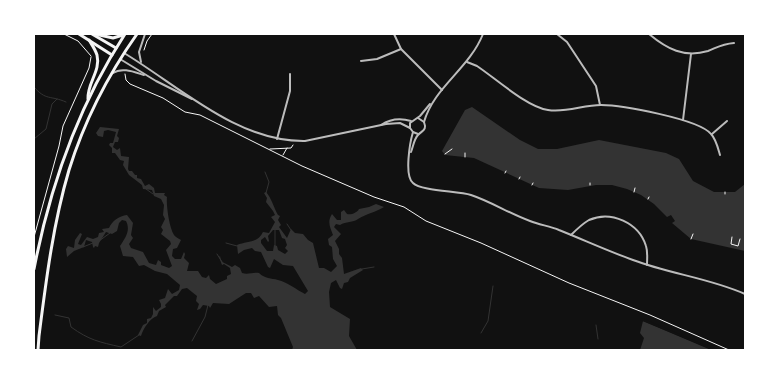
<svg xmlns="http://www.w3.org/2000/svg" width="779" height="384" font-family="'PT Sans Narrow',sans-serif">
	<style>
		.water { fill: #333; fill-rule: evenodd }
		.pier { fill: #111 }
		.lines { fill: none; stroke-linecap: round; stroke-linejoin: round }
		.stream { stroke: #333; stroke-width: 1 }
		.path { stroke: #f5f5f5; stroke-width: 1 }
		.minor { stroke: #bcbcbc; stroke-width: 2 }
		.secondary { stroke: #f5f5f5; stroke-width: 3 }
		.primary { stroke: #f5f5f5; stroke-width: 3 }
	</style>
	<rect width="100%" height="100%" fill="#111"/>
	<g class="water">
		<polygon points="472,107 520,140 538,149 557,149 599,140 666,153 679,159 693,181 714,192 735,192 745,184 745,251 691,239 672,223 675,221 671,215 667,217 654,204 641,195 627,189 612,185 596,185 568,190 539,188 474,158 445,155 442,151 465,110"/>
		<path d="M100 127 119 129 117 136 119 138 118 142H115L113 147 117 150 120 148 121 156 129 157 128 169 129 171H132L135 175H137V178L141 179 145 186 149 184 154 188 155 193H165L164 195 167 197C166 204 169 227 174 235 175 237 178 238 181 240L177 248 173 249 172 256 175 259H181L184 252 185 254 184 258 189 263 187 271H198L202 277 206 278 209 275 210 279 216 284 227 279V276L231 274 230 268 224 264 222 265 219 257 220 256C221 264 226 263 232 267L235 265 240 268 242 273C248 275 253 272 259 273 265 279 271 278 278 280 287 282 297 290 305 294L308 291 293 266 283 265 274 259 270 268 268 267 261 252 255 251 252 248 244 250 238 254 237 245C247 241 258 243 263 232L269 233 275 222 271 217 275 215 273 211 266 202 267 198 264 193 266 192C271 197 274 208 278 215L280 216 278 220 281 225 279 227 287 238 291 229 295 233 303 234 308 240 313 243 319 268H324L331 272 337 266 333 259 332 247 329 245 328 239 333 235C330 227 327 222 332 214L337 220H341V212L344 210 347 214C351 215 357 213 359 209L369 207 376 204 384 207C376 212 366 214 358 219 353 223 346 221 340 225L336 224 334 227 341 234 335 241 339 249V254L342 258 344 274 361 268 363 270 350 278 348 282 344 283 342 289 340 288 336 280 331 283 329 292 330 307 350 319 349 336 357 350H292L293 347 281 318 278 315 277 306 269 307 259 296 254 298 251 293H246L229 304 213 303 210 308 209 306 203 305 200 309 197 310 199 304 196 301 197 296 187 288 182 289 177 296H174L165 305 166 307 159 311 157 316C150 318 143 329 141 336L138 335 143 325 147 323V319L151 318 153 314V307L156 311 161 307V304L159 300 165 298 168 289 172 294 179 290 180 285 167 274 155 271 144 265 139 266 133 257 123 256 120 246C125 238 131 231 126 221L122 220 119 223 117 231 112 234 106 232 99 243 98 247 95 246 94 248 93 247 92 242 86 240 84 247 74 251 67 257 66 249 68 246 74 248 75 240 80 233 82 234 78 244 81 245 87 237 93 239 98 237 99 233 104 232 102 229 109 228C112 221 119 216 127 215L133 223 131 235 133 238 129 244 131 248 143 252 149 263 156 265 158 260 161 262V265L169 268 172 266 166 250 171 244 170 241 161 234 163 230 161 227 165 219 163 215 164 205 161 199 154 196 152 190 143 189 142 185 129 175 123 165 124 161 120 160 115 153H112V148L109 145 110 143H113L116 132 108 130 104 131 103 137 98 136 96 133ZM273 230H279L282 238 285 239 287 245 285 248 288 251 285 254 278 250 277 246 274 245 273 251H267L261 243V240L265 237 268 242 269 241 268 236Z"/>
		<polygon points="643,321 711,350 640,350 644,338 640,333"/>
	</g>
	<polygon class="pier" points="642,318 712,348 713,350 640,320"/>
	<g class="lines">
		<g class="stream">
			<path d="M34 87C46 101 50 95 66 102"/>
			<polyline points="34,139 46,129 52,104 57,99"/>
			<polyline points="265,172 269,182 266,193"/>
			<polyline points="146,189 153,194"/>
			<polyline points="287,224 291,230"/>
			<polyline points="275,229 275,247"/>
			<polyline points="99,241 110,233"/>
			<polyline points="226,243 237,246"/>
			<polyline points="83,247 93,243"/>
			<polyline points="217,254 222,262"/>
			<polyline points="362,269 374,267"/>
			<path d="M55 315 69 318 71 327C89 340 99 342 121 347L139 335"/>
			<polyline points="596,325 598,339"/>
			<polyline points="481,333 488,321 493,286"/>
			<polyline points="192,341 205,317 208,305"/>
		</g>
		<g class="path">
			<polyline points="64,34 78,41 91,56"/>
			<polyline points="144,50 147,41 152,34"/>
			<polyline points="125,74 126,80 130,84 163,98 185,112 200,115 302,166 374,197 404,207 426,221 481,243 569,283 650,315 729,350"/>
			<polyline points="270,149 291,148 293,145"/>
			<polyline points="445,154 452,149"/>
			<polyline points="283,155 287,148"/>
			<polyline points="465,157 465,153"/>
			<polyline points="505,173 506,171"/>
			<polyline points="519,179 520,177"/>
			<polyline points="590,183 590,185"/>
			<polyline points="532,185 533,183"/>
			<polyline points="634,192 635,188"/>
			<polyline points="725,194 725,192"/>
			<polyline points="648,199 649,197"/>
			<polyline points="34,237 59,146 63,126 89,68 91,57"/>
			<polyline points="732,237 731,244 738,246 740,239"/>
			<polyline points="691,239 693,234"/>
		</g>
		<g class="minor">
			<polyline points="394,34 401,49 442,90"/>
			<polyline points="557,34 567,42 596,86 600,105"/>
			<path d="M649 34C667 49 684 58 708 51 718 47 722 44 734 43"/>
			<path d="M124 53C179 86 237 142 305 141L386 124 400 123 410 128"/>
			<polyline points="120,59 156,81 192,99"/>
			<polyline points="361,61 377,59 401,49"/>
			<polyline points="141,62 139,52 145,34"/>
			<path d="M467 62 477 66C495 78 527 107 548 110 566 113 583 105 601 105 621 105 699 119 711 134 716 139 718 148 720 155"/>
			<path d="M113 73C122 67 134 72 144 75"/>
			<polyline points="683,120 691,54"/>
			<path d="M424 122C434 87 469 69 483 34"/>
			<path d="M381 125C390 119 401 118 411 121"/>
			<path d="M413 132C410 142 404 176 413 183 421 191 457 191 471 195 492 202 510 214 530 221 540 225 550 226 559 230 584 240 608 251 633 260 670 274 709 278 745 294"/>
			<polyline points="418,134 413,132 410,128 410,123 420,116 430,104"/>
			<polyline points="712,134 727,121"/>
			<polyline points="277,139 290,91 290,74"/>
			<path d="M411 152C413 147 414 139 418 135 423 130 427 130 424 122L418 118"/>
			<path d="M571 235C577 229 582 224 589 220 611 210 639 223 646 246 648 252 647 259 647 265"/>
		</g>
		<g class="secondary">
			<polyline points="79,34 112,55"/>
			<polyline points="92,34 116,48"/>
			<polyline points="95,34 113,38 123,35"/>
			<path d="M88 99C87 83 101 71 97 55 95 49 92 45 89 40"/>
		</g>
		<g class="primary">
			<path d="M34 269C50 186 78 106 125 34"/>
			<path d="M38 350 39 336C46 281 53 224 69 170 84 122 108 75 137 34"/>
		</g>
	</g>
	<rect width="779" height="384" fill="none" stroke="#ffffff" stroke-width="70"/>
</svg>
